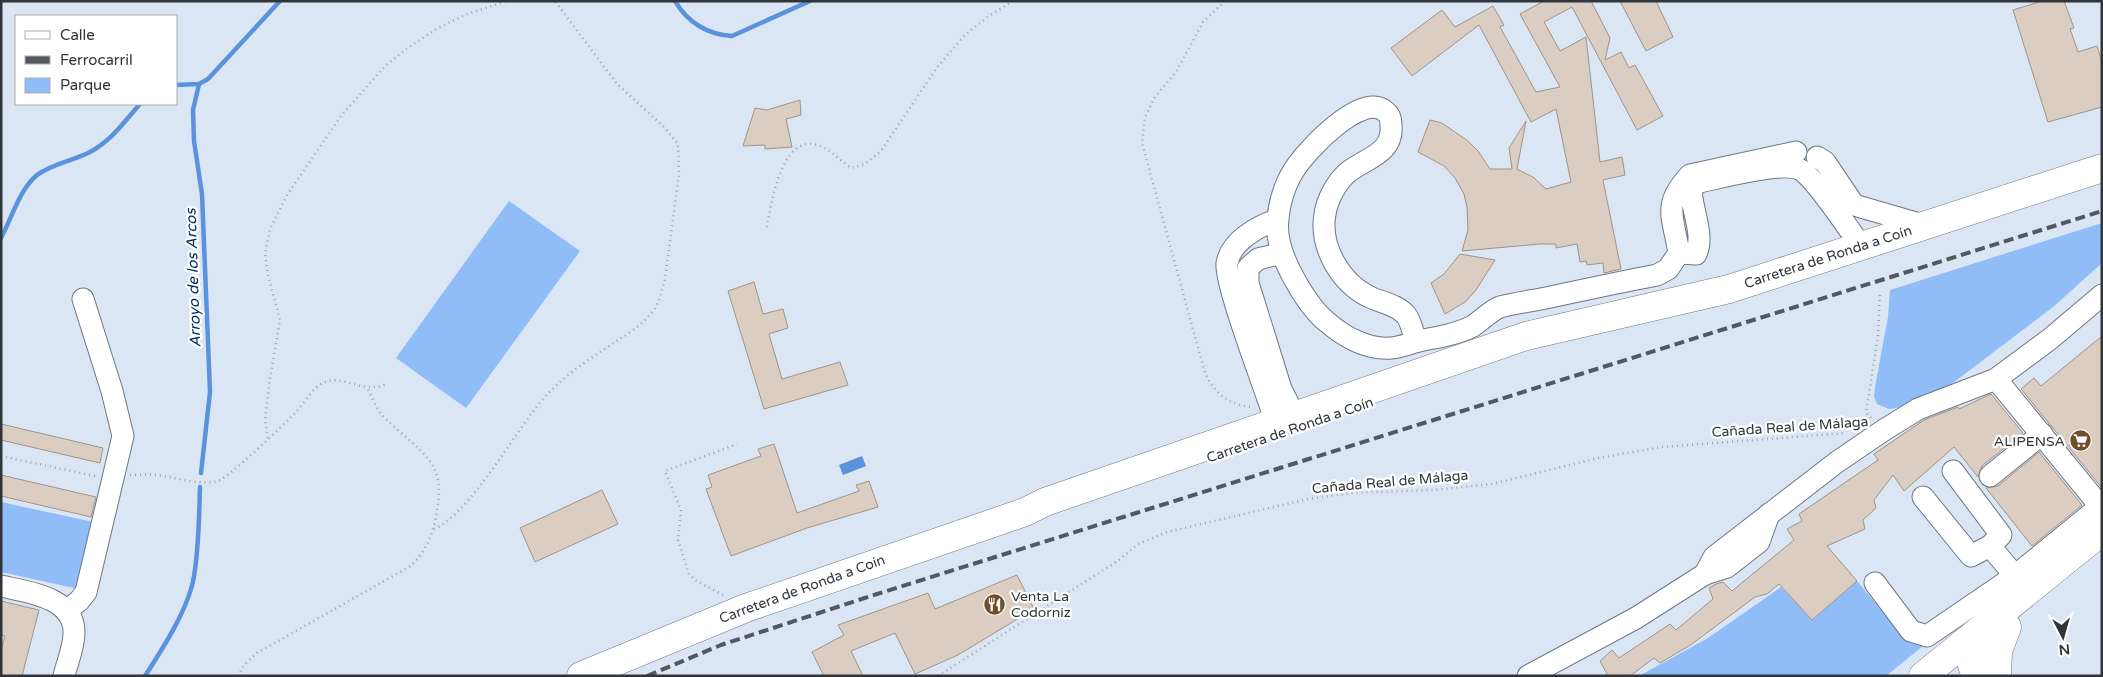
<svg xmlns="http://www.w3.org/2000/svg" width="2103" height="677" font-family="'Varela Round',sans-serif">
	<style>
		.green { fill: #90bcf7 }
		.water { fill: #5a92dd }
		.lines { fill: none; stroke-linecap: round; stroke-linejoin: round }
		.stream { stroke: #5a92dd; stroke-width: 4.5 }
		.building { fill: #dbcdc1; stroke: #a09387 }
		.minor-casing { stroke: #6d7784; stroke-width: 23 }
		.major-casing { stroke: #6d7784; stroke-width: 29 }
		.path { stroke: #9ba4ae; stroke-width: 2.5; stroke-dasharray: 1 4; stroke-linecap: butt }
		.minor { stroke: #fff; stroke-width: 21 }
		.major { stroke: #fff; stroke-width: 28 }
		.rail { stroke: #52585f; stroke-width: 4; stroke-dasharray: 10 5; stroke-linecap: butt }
		.labels { text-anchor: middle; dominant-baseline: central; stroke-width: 4.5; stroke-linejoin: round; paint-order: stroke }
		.street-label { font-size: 14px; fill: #30353a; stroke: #fff }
		.poi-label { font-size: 14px; fill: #30353a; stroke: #fff; text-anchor: end }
		.water-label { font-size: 15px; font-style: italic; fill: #032b5a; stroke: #fff }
	</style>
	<rect width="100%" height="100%" fill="#dbe6f4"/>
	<g class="green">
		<polygon points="509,201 580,251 466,408 396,358"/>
		<polygon points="2102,223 2102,263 2053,307 1941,392 1910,406 1889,409 1877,404 1874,397 1875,387 1888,317 1890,290"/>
		<polygon points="1,502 98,523 83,590 1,572"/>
		<polygon points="1857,581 1905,639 1923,646 1886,676 1639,676 1708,638 1781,587 1812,620"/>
	</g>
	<polygon class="water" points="862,456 866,466 843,475 839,465"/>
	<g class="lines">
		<g class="stream">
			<path d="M675 1C687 22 708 35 732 36L810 1"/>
			<polyline points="199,84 193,110 194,141 202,194 210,392 201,473"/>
			<polyline points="176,85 199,84 208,79 280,1"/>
			<path d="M1 238C12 218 19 190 37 175 53 163 73 161 90 152 112 140 124 122 140 104"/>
			<path d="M145 676C163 648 189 608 194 576 199 547 199 517 200 487"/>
		</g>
	</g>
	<g class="building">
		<polygon points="1544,1 1591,1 1610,38 1605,60 1621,52 1629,68 1635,65 1663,116 1637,130 1572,7 1544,22 1560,51 1586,37 1600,162 1622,157 1625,175 1603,180 1621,269 1604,273 1603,263 1587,265 1586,261 1580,262 1577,244 1556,248 1556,244 1540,244 1462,251 1468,230 1467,207 1464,194 1455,178 1444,166 1418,152 1430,120 1442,123 1468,141 1478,151 1490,169 1512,169 1509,148 1526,121 1517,169 1533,177 1546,189 1571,182 1556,109 1531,122 1479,25 1412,76 1391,48 1442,10 1455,27 1493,6 1504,25 1500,27 1536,92 1560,87 1520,14"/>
		<polygon points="1620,1 1656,1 1673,37 1646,51"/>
		<polygon points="2042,1 2064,1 2074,28 2070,29 2078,52 2097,46 2102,62 2102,107 2048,122 2013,10"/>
		<polygon points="800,100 801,115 786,119 792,147 765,149 765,145 743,146 755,108 767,110"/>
		<polygon points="1460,254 1495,260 1476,290 1465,302 1445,314 1431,283 1444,274"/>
		<polygon points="754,282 763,314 783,309 788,328 769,334 782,379 840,362 848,385 764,409 728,291"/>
		<polygon points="2102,336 2102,488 2021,389 2034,378 2041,386"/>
		<polygon points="1991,394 2023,433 1982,466 1978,477 1954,447 1904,491 1893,475 1874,500 1876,508 1863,520 1865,529 1827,546 1857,581 1812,620 1779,584 1767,594 1755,597 1692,644 1660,663 1654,658 1630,676 1608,676 1600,661 1612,650 1619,658 1670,624 1676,630 1713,599 1709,588 1716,584 1723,582 1732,591 1794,540 1787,529 1802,521 1799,514 1878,460 1874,454 1924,420 1958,407 1959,409"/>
		<polygon points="1,424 103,448 100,463 1,440"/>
		<polygon points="774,444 797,513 859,491 856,485 869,481 878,507 807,528 731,556 706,489 712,487 708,475 761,456 758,449"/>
		<polygon points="2039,452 2082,505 2032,546 1986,488 1998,486"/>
		<polygon points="1,475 96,497 91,517 1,496"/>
		<polygon points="602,490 618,524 535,562 520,528"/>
		<polygon points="1017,575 1034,609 958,655 915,674 895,633 851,651 863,676 824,676 812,652 844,635 838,625 928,593 935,609"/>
		<polygon points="1,601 39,610 22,676 1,676 1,650 5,636 1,635"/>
	</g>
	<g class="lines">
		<defs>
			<g id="minor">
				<path d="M1796 152 1690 175C1662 205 1673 216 1679 253L1696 254C1705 235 1691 209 1691 188L1699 182C1720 178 1784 160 1801 170 1815 178 1850 231 1861 246"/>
				<polyline points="1817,157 1825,162 1854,205 1923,225"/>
				<path d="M1277 220C1258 226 1231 241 1227 263 1224 282 1265 388 1273 414L1282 420 1288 409"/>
				<polyline points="1282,253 1258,259 1248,268 1248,283 1281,389 1290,407 1299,413"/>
				<path d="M1416 341C1413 333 1411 321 1406 315 1397 305 1384 303 1372 298 1342 285 1319 248 1325 214 1327 200 1336 183 1347 173 1365 158 1394 154 1391 125 1391 121 1390 115 1386 112 1362 90 1305 152 1294 170 1285 184 1279 203 1278 219 1275 241 1285 263 1296 282 1304 296 1314 312 1327 322 1344 337 1368 350 1391 348 1402 347 1413 342 1423 340 1440 337 1457 334 1473 326 1482 320 1490 311 1500 307 1515 303 1531 301 1546 298 1583 290 1620 282 1657 275L1668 269 1679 253"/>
				<polyline points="1996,379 2100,506"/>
				<polyline points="1953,471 2001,535 1990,546"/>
				<polyline points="1990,476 2042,434"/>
				<polyline points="1923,497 1971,556 1990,546 2015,576"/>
				<polyline points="1705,574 1714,557 1837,462 1884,430 1918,409 1996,379 2050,339 2102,295"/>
				<polyline points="1875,583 1911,631 1927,636 2015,576 2102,505"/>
				<path d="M1 586C27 592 75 597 74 633 74 647 67 663 64 676"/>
				<polyline points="66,611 79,601 86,592 123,436 112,391 83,299"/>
				<polyline points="1528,676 1636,618 1705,574 1727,567 1759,542 1769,514"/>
			</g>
			<g id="major">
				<polyline points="581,676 746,608 1025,512 1045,502 1526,336 1729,289 2102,168"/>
				<polyline points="1923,676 2102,531"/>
				<path d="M1977 676C1965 657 1974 644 1989 632"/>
				<polyline points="1997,676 1998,651 2007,627"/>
			</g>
		</defs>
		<use href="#minor" class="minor-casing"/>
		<use href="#major" class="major-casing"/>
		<g class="path">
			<path d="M1225 1 1203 22 1176 72 1155 97 1145 117 1142 143 1205 373C1215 394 1229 405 1252 407"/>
			<path d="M767 227C771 205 781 134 817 145 831 149 839 160 851 168L865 164 881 151 938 66 966 34 989 16 1013 1"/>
			<polyline points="1871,418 1866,413 1878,336 1880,292"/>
			<polyline points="268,438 265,420 270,378 280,320 268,275 265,254 270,229 287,195 341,116 385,66 406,49 438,28 467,14 507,1"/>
			<polyline points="1,456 95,476"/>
			<path d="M130 475C139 475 148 474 157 475 174 477 201 486 218 481 228 478 285 424 295 413 304 404 312 388 323 383 342 373 363 395 386 384"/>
			<path d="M434 529C470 514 515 431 543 399 562 377 588 360 612 344 626 335 642 326 653 311 660 302 662 290 665 279L679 174 678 144 664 127 617 84 555 1"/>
			<polyline points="723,595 695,580 689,574 678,540 681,510 665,471 737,444"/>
			<path d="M238 676 244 665 257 653 409 567C425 554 432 536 436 517 445 469 433 461 399 431 394 426 387 421 382 415 376 408 372 397 367 388"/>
			<polyline points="938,676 1119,560 1138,544 1167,532 1308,499 1352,493 1433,490 1492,484 1598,458 1662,447 1846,433"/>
		</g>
		<use href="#minor" class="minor"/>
		<use href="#major" class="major"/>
		<polyline class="rail" points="647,676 721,645 877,594 2102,211"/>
	</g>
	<defs>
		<symbol id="supermarket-disc" viewBox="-11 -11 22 22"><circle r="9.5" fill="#724e28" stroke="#fff"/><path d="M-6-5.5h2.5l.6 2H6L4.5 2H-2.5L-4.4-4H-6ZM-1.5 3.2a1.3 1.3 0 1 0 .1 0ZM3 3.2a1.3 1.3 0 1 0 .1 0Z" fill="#fff"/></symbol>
		<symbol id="restaurant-disc" viewBox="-11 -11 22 22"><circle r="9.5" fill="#724e28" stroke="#fff"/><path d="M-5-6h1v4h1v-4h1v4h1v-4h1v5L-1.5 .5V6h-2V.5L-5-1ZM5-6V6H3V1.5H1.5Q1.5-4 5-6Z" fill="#fff"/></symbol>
	</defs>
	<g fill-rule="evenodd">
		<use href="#supermarket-disc" x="2068" y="428" width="25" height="25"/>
		<use href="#restaurant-disc" x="982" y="592" width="25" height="25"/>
	</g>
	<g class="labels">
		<g class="street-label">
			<text transform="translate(1828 257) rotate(-18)">Carretera de Ronda a Coín</text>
			<text transform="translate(1790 427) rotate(-4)">Cañada Real de Málaga</text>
			<text transform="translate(1290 430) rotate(-19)">Carretera de Ronda a Coín</text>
			<text transform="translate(1390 482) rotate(-5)">Cañada Real de Málaga</text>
			<text transform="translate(802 589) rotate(-20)">Carretera de Ronda a Coín</text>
		</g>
		<g class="poi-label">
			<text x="2065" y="441">ALIPENSA</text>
			<text x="1011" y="596" text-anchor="start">Venta La<tspan x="1011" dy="16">Codorniz</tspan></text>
		</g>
		<g class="water-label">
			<text transform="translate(193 278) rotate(-92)">Arroyo de los Arcos</text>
		</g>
	</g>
	<rect width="2103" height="677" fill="none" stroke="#30353a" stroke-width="5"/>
	<rect x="15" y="15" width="162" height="90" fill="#ffffff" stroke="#acaeb0"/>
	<rect x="25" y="31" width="25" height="8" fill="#ffffff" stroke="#acaeb0"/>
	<text x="60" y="40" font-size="15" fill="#30353a">Calle</text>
	<rect x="25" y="56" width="25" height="8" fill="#52585f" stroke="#acaeb0"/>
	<text x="60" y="65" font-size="15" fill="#30353a">Ferrocarril</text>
	<rect x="25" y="78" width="25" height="15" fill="#90bcf7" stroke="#acaeb0"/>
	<text x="60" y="90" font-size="15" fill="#30353a">Parque</text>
	<g transform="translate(2063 637) rotate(174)" stroke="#ffffff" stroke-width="4" paint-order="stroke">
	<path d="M0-4L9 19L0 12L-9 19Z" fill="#30353a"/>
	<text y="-8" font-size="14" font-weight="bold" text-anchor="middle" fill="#30353a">N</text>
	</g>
</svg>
